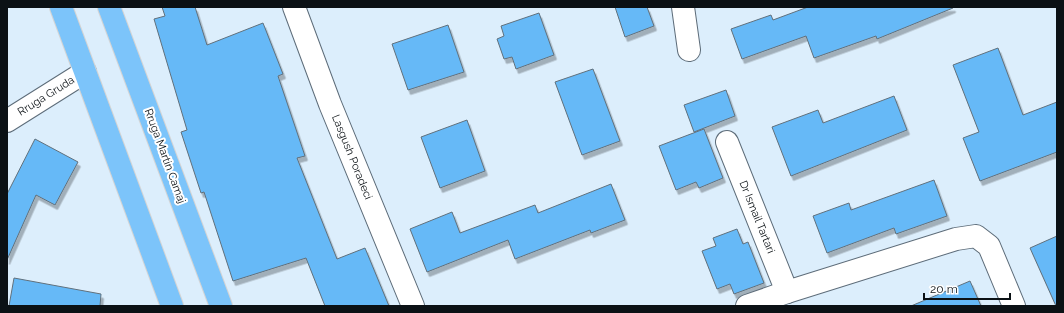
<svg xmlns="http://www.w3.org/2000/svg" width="1064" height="313" font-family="Raleway,sans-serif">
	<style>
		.building { fill: #66b9f7; stroke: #60707c; filter: url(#shadow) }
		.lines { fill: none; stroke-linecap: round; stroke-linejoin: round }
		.minor-casing { stroke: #5d6c79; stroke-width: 24 }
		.trunk-casing { stroke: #d3d4d5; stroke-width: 24 }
		.minor { stroke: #fff; stroke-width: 22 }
		.trunk { stroke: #7cc4fa; stroke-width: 22 }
		.labels { text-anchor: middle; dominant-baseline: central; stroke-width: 4; stroke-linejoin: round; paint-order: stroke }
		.street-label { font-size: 11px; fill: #0b1115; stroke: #fff }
	</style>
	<defs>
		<filter id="shadow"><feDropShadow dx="2.5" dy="4.5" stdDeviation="0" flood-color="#0004"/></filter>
	</defs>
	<rect width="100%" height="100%" fill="#dceefc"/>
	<g class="building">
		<polygon points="162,7 195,7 207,45 263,23 283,74 278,76 305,156 297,158 337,259 365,248 389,306 325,306 306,258 233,281 204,192 201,193 181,132 187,130 154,19 165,16"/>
		<polygon points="615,7 647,7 654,26 625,37"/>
		<polygon points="808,7 953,7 953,8 877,39 876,36 814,58 806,36 742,59 731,29 771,15 773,20"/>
		<polygon points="539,13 554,55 516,69 512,57 504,59 497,39 504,36 501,26"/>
		<polygon points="448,25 464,72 408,90 392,44"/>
		<polygon points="998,48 1023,115 1057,102 1057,152 980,181 963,138 979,132 953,65"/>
		<polygon points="593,69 620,141 582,155 555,82"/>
		<polygon points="726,90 735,116 694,132 684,105"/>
		<polygon points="894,96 907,130 791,176 772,127 818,110 823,123"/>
		<polygon points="467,120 485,171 440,188 421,137"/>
		<polygon points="704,129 723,178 699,188 696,182 676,190 659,146"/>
		<polygon points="35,139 78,162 55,205 36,195 7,260 7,194"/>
		<polygon points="934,180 947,216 896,234 894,228 827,253 813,216 849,203 851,210"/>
		<polygon points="611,184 625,220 591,233 590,230 515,259 508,240 427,272 410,229 452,212 460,233 535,205 538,213"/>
		<polygon points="737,229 743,244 748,242 764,283 734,294 730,284 717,289 702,251 716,246 713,238"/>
		<polygon points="1057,236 1057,306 1056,306 1030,248"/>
		<polygon points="14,278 101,294 100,306 9,306"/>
		<polygon points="970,281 981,306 911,306"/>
	</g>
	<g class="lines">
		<defs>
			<g id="minor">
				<polyline points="294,7 330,104 413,306"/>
				<polyline points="683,7 689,50"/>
				<polyline points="7,121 85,72"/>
				<polyline points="727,142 787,292"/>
				<polyline points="747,306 787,292 956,239 976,236 989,246 1014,306"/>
			</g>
			<g id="trunk">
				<polyline points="61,7 172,306"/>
				<polyline points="109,7 221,306"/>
			</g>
		</defs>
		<use href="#minor" class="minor-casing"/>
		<use href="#trunk" class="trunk-casing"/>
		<use href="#minor" class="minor"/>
		<use href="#trunk" class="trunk"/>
	</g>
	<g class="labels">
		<g class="street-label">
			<text transform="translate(46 96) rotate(-32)">Rruga Gruda</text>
			<text transform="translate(165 156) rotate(70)">Rruga Martin Camaj</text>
			<text transform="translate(352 157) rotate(68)">Lasgush Poradeci</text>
			<text transform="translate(757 217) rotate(68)">Dr Ismail Tartari</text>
		</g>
	</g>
	<rect width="1064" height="313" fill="none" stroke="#0b1115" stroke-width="16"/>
	<path d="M924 293v6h86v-6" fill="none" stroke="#0b1115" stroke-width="2"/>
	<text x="930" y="293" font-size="12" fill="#0b1115" stroke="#ffffff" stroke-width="3" paint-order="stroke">20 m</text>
</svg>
